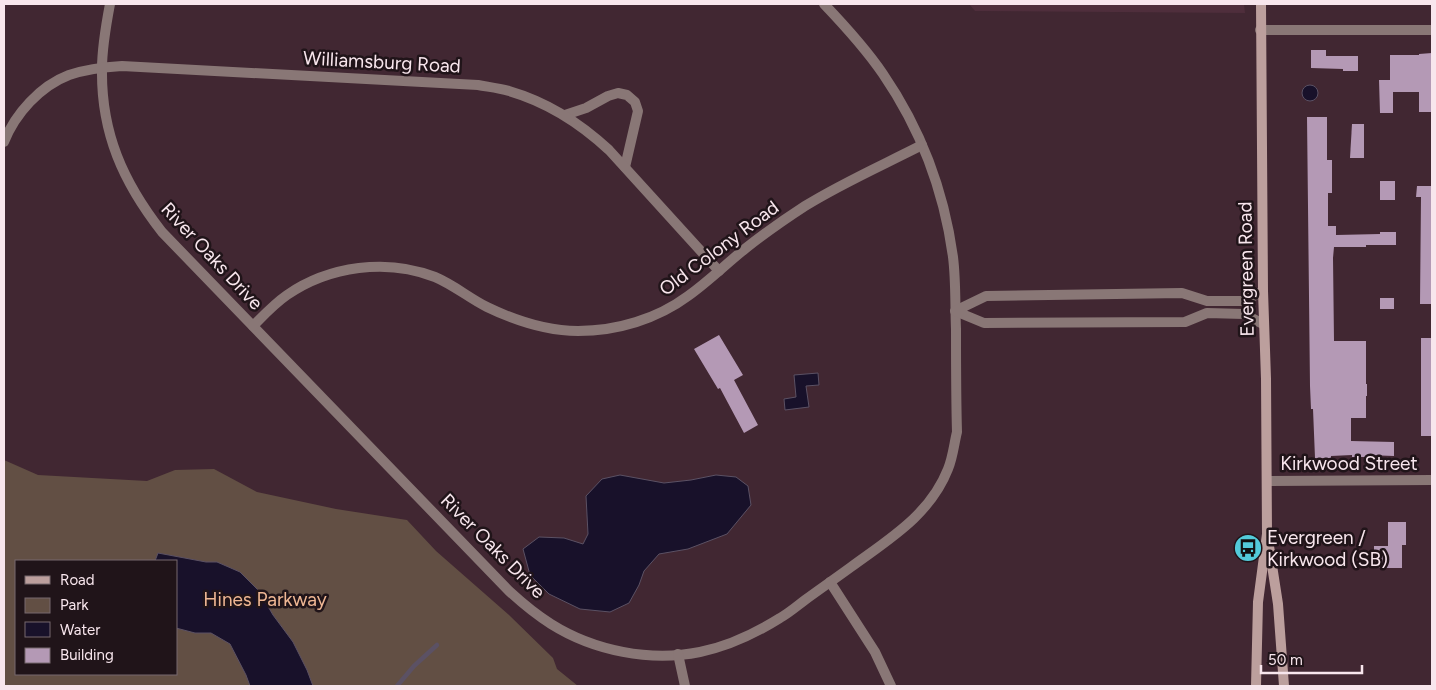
<svg xmlns="http://www.w3.org/2000/svg" width="1436" height="690" font-family="Figtree,sans-serif">
	<style>
		.built { fill: #4f2e3c }
		.green { fill: #624f44; fill-rule: evenodd }
		.water { fill: #18112a; stroke: #5b5164 }
		.lines { fill: none; stroke-linecap: round; stroke-linejoin: round }
		.stream { stroke: #5b5164; stroke-width: 4.5 }
		.building { fill: #b499b5 }
		.street { stroke: #897776; stroke-width: 10 }
		.secondary { stroke: #bc9f9d; stroke-width: 10 }
		.labels { text-anchor: middle; dominant-baseline: central; stroke-width: 5; stroke-linejoin: round; paint-order: stroke }
		.street-label { font-size: 19px; fill: #f8e6ed; stroke: #201419 }
		.poi-label { font-size: 19px; fill: #f8e6ed; stroke: #201419; text-anchor: start }
		.park-label { font-size: 19px; fill: #efb794; stroke: #201419 }
	</style>
	<rect width="100%" height="100%" fill="#412732"/>
	<polygon class="built" points="969,4 1244,4 1245,13 975,11"/>
	<path class="green" d="M4 460 38 475 147 481 175 470 214 469 257 492 336 509 407 520 436 551 509 615 553 658 557 669 578 686H4ZM16 561H176V674H16Z"/>
	<g class="water">
		<circle cx="1310" cy="93" r="8"/>
		<polygon points="818,373 819,385 806,386 809,407 785,410 784,399 796,397 794,375"/>
		<polygon points="620,475 664,483 691,480 716,475 736,477 748,486 751,505 727,534 688,549 659,554 644,571 639,585 629,603 610,612 580,609 549,594 530,575 523,549 539,537 564,538 583,544 588,534 586,496 602,479"/>
		<polygon points="158,553 206,562 217,562 240,572 259,591 273,615 293,642 307,670 313,686 250,686 246,675 230,644 211,633 195,633 176,628 176,561 155,561"/>
	</g>
	<g class="lines">
		<polyline class="stream" points="397,686 414,666 437,645"/>
	</g>
	<g class="building">
		<polygon points="1311,50 1326,50 1326,56 1358,56 1358,71 1343,71 1343,69 1311,68"/>
		<polygon points="1432,53 1432,112 1419,112 1419,92 1393,92 1393,113 1380,113 1379,80 1390,80 1390,55 1419,55 1419,54"/>
		<polygon points="1307,117 1327,117 1327,160 1332,160 1332,193 1328,193 1328,226 1336,226 1336,235 1380,234 1380,232 1396,232 1396,245 1366,245 1366,247 1334,247 1333,258 1334,341 1366,341 1366,384 1367,384 1367,396 1366,396 1366,418 1351,418 1351,441 1394,442 1394,456 1367,455 1367,457 1352,457 1352,455 1331,456 1331,458 1315,458 1313,409 1311,409 1310,386"/>
		<polygon points="1352,124 1364,124 1364,158 1350,158"/>
		<rect x="1380" y="181" width="15" height="19"/>
		<polygon points="1417,186 1432,186 1432,304 1420,304 1421,197 1416,197"/>
		<rect x="1380" y="298" width="14" height="11"/>
		<polygon points="719,335 743,375 734,380 758,425 744,433 720,388 718,389 694,349"/>
		<rect x="1421" y="338" width="11" height="98"/>
		<polygon points="1388,522 1406,522 1406,545 1402,545 1402,568 1374,568 1374,546 1388,546"/>
	</g>
	<g class="lines">
		<g class="street">
			<path d="M110 4C106 25 102 47 102 69 101 133 123 182 162 232L509 591C522 603 535 614 551 624 594 651 650 662 700 652 729 646 756 633 780 618 789 613 797 606 805 600 820 589 836 578 851 567 889 539 930 515 948 469 953 457 954 444 957 432 956 398 956 363 956 329 955 305 956 281 953 257 944 191 920 128 883 74 866 49 845 26 824 4"/>
			<polyline points="1260,30 1432,30"/>
			<polyline points="565,115 586,108 608,96 618,93 627,95 635,102 638,111 625,167"/>
			<path d="M4 142C15 114 40 86 69 75 87 69 104 67 122 66L478 85C489 87 499 88 509 91 547 102 580 123 609 150L719 271"/>
			<polyline points="1263,291 1244,301 1207,301 1182,293 986,296 955,311 984,323 1185,322 1207,313 1244,314 1263,324"/>
			<path d="M253 326C264 315 274 304 287 295 329 266 387 258 435 277 454 285 469 298 487 307 516 321 546 331 578 331 617 331 657 319 688 296 709 281 727 263 746 248 765 233 785 219 805 206 842 183 883 165 922 145"/>
			<polyline points="1267,481 1432,480"/>
			<polyline points="830,582 875,652 891,686"/>
			<polyline points="678,654 685,686"/>
		</g>
		<g class="secondary">
			<polyline points="1269,546 1278,604 1284,686"/>
			<polyline points="1256,686 1258,602 1267,534 1266,379 1263,291 1261,4"/>
		</g>
	</g>
	<defs>
		<symbol id="bus-disc" viewBox="-11 -11 22 22"><circle r="9.5" fill="#53cbda" stroke="#201419"/><path d="M-5-6H5V4H4V6H2V4H-2V6H-4V4H-5ZM-3.5-4V0h7V-4ZM-3.5 1.2v1.5H-2V1.2ZM2 1.2v1.5H3.5V1.2Z" fill="#111"/></symbol>
	</defs>
	<g fill-rule="evenodd">
		<use href="#bus-disc" x="1232" y="532" width="32" height="32"/>
	</g>
	<g class="labels">
		<g class="street-label">
			<text transform="translate(382 62) rotate(3)">Williamsburg Road</text>
			<text transform="translate(719 248) rotate(-37)">Old Colony Road</text>
			<text transform="translate(212 256) rotate(47)">River Oaks Drive</text>
			<text transform="translate(1246 269) rotate(-91)">Evergreen Road</text>
			<text x="1349" y="463">Kirkwood Street</text>
			<text transform="translate(493 546) rotate(45)">River Oaks Drive</text>
		</g>
		<g class="poi-label">
			<text x="1267" y="537">Evergreen /<tspan x="1267" dy="22">Kirkwood (SB)</tspan></text>
		</g>
		<g class="park-label">
			<text x="265" y="599">Hines Parkway</text>
		</g>
	</g>
	<rect width="1436" height="690" fill="none" stroke="#f8e6ed" stroke-width="10"/>
	<rect x="15" y="560" width="162" height="115" fill="#201419" stroke="#76686e"/>
	<rect x="25" y="576" width="25" height="8" fill="#bc9f9d" stroke="#76686e"/>
	<text x="60" y="585" font-size="15" fill="#f8e6ed">Road</text>
	<rect x="25" y="598" width="25" height="15" fill="#624f44" stroke="#76686e"/>
	<text x="60" y="610" font-size="15" fill="#f8e6ed">Park</text>
	<rect x="25" y="622" width="25" height="15" fill="#18112a" stroke="#76686e"/>
	<text x="60" y="635" font-size="15" fill="#f8e6ed">Water</text>
	<rect x="25" y="648" width="25" height="15" fill="#b499b5" stroke="#76686e"/>
	<text x="60" y="660" font-size="15" fill="#f8e6ed">Building</text>
	<path d="M1261 665v8h101v-8" fill="none" stroke="#f8e6ed" stroke-width="2.5"/>
	<text x="1268" y="665" font-size="15" fill="#f8e6ed" stroke="#201419" stroke-width="4" paint-order="stroke">50 m</text>
</svg>
